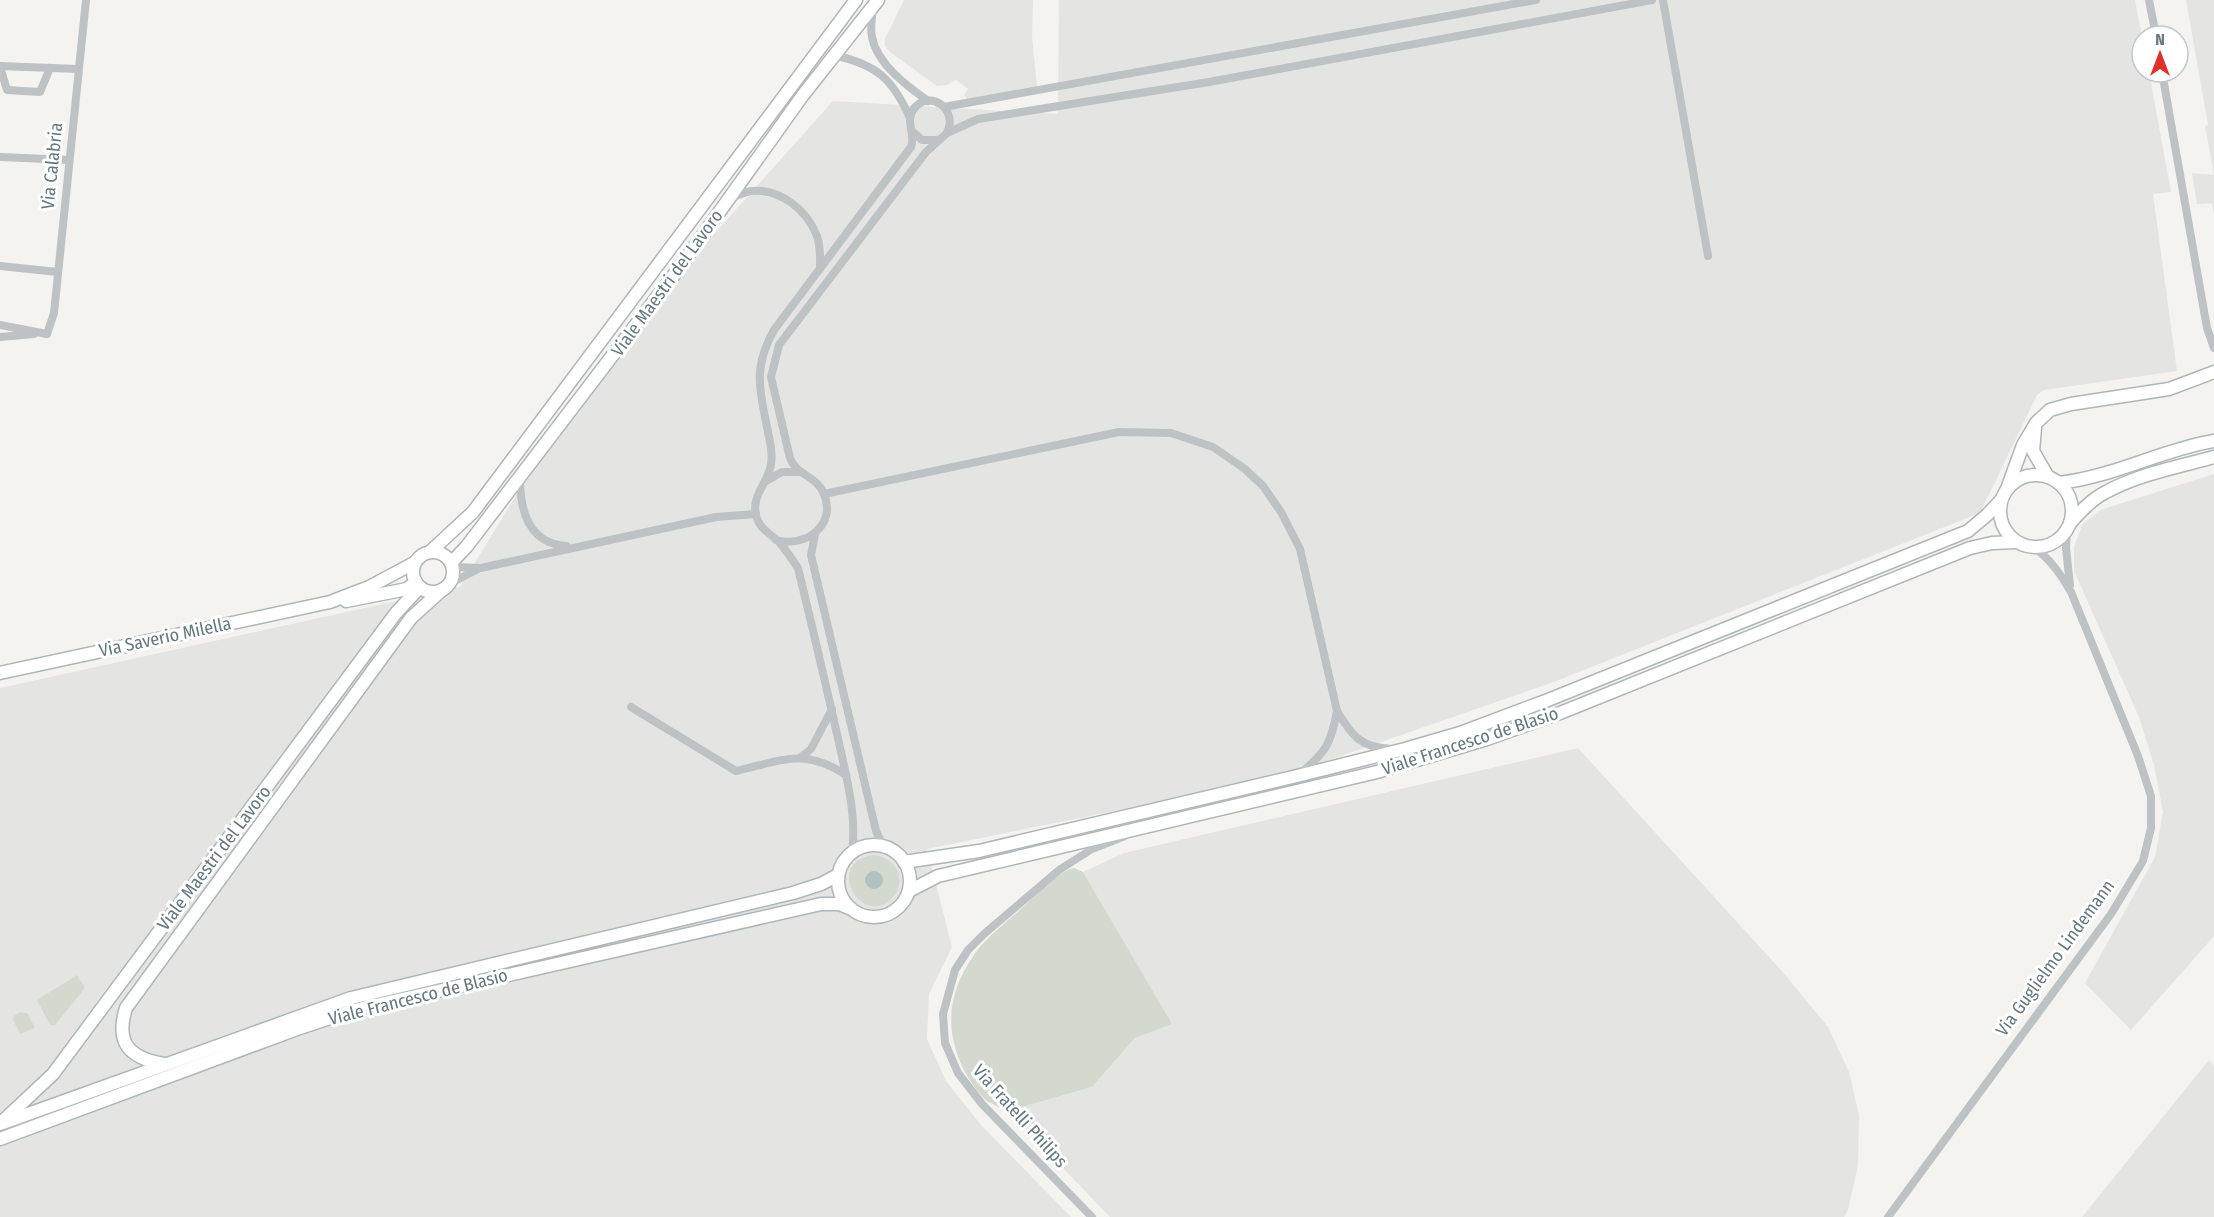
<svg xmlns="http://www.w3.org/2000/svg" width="2214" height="1217" font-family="'Fira Sans Condensed',sans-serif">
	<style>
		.built { fill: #e4e5e3 }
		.green { fill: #d4d9cf }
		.water { fill: #b1c2c3 }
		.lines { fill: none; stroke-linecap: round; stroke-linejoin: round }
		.secondary-casing { stroke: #afb6b9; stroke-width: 15 }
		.street { stroke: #bdc2c4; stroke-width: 8 }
		.secondary { stroke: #fff; stroke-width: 12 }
		.labels { text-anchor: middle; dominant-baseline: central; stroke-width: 6; stroke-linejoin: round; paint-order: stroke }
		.street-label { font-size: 18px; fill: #637880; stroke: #fff }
	</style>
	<rect width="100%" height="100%" fill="#f4f3f0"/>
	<g class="built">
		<polygon points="904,0 1033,0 1032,37 1037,87 967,99 964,95 968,89 956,80 947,85 937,86 890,52 885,46 885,39"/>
		<polygon points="1059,0 2135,0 2142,37 2142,72 2149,72 2171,192 2153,194 2177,371 2044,390 2037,395 1980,513 1551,683 1277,778 927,849 952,947 929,994 927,1039 946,1081 981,1125 1071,1217 0,1217 0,688 460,587 520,489 697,253 833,101 1058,114"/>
		<polygon points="2186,0 2214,0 2214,215 2212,203 2197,204 2192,173 2214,175 2205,126 2208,125"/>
		<polygon points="2214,474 2214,936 2131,1030 2085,983 2155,857 2163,812 2154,765 2139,717 2074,571 2074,547 2082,525 2100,510"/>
		<polygon points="1578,748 1781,970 1828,1027 1849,1072 1859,1115 1858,1165 1848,1210 1844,1217 1110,1217 1008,1111 1092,1087 1135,1038 1171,1024 1083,872 1124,853"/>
		<polygon points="2209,1060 2214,1066 2214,1217 2082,1217"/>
	</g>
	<g class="green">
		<path d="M875 855C895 858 908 879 894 896 863 933 821 860 875 855Z"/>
		<path d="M1074 868 1083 872 1172 1024 1135 1038 1092 1087 1008 1111C1001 1108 994 1105 987 1101 979 1095 970 1081 965 1072 944 1031 947 993 974 955 986 937 1007 922 1023 907 1038 894 1055 873 1074 868Z"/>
		<polygon points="77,975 85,988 55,1025 50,1025 37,1000"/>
		<polygon points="21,1012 28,1014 35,1028 20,1034 13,1020 14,1016"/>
	</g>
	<circle class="water" cx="874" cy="880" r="9"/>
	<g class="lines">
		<defs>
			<g id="secondary">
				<polyline points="2035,428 2033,451 2048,477"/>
				<circle cx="2036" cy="511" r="36"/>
				<path d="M2059 483C2113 477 2161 450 2214 441"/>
				<polyline points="2007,489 2023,445 2036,423 2050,410 2071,404 2169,389 2214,372"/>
				<path d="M2070 523C2081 511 2092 499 2106 492 2139 474 2178 467 2214 457"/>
				<polyline points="431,551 473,512 856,0"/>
				<circle cx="433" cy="572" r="20"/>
				<polyline points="451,563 467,546 680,267 803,95 878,0"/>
				<polyline points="346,601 407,589 416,582"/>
				<polyline points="0,673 330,602 369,587 414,563"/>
				<circle cx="874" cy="881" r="36"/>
				<polyline points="904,862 979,851 1297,776 1405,749 1460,733 1548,700 1968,531 1987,515 2001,500"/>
				<polyline points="909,891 938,876 1377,772 1487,739 1560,713 1970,548 1992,543 2016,542"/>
				<path d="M164 1064C129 1058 115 1043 126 1008L411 618 443 589"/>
				<polyline points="4,1120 53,1074 396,613 420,587"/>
				<polyline points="0,1124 351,998 793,893 821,884 838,875"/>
				<polyline points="0,1139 297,1029 354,1010 821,904 839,904 849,908"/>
			</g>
		</defs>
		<use href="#secondary" class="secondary-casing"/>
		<g class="street">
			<polyline points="1663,0 1708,256"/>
			<polyline points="2149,0 2156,36"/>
			<path d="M873 8C872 17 870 28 872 37 877 64 907 86 928 101"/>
			<path d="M834 55C877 65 892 78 910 118"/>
			<polyline points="0,66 78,69"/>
			<polyline points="0,67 7,90 40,92 50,68"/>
			<polyline points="2162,72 2207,328 2214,348"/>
			<polyline points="944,107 1536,0"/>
			<polyline points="913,132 922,140 936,140"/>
			<polyline points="0,157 69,160"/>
			<path d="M729 199C736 196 744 192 751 191 780 188 807 210 817 236 821 247 820 258 820 269"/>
			<polyline points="0,266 58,272"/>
			<polyline points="0,325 47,334"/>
			<polyline points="47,334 54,313 86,0"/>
			<polyline points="0,337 34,334"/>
			<path d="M520 478C520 510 528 543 566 546"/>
			<polyline points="766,481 782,472 798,472"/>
			<path d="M824 494 1119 432 1171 433 1213 447 1245 469 1263 486 1281 512 1300 549 1337 711C1352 736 1361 748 1392 749"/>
			<polyline points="2067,530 2066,548 2070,585"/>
			<polyline points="815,534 811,555 876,831 884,847"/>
			<path d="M776 540C805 548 837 526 824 494 817 476 796 475 790 458L771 377 779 345 926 152 947 133 978 119 1209 82 1652 0"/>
			<polyline points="453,567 481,568 716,517 756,514"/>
			<polyline points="449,584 478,569"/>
			<path d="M631 707 736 771C781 761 804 747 846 775"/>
			<polyline points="801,757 811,749 832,709"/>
			<path d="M1301 773C1327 751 1331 743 1337 711"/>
			<path d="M852 853C857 816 847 779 839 743 826 685 812 626 798 568 792 559 786 550 779 542 770 533 759 529 756 515 751 495 769 482 771 464 773 453 770 442 768 432 760 391 752 369 774 330L911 147C916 134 905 122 913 110 928 88 959 108 947 133"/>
			<polyline points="1092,1217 982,1104 958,1073 945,1043 943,1014 955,970 968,950 984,934 1059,870 1092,849 1125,836"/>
			<path d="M1888 1217 2111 914 2143 861 2151 828V796L2138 756 2071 592C2061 575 2051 560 2035 548"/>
		</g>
		<use href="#secondary" class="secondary"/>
	</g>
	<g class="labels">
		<g class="street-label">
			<text transform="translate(52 166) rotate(-84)">Via Calabria</text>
			<text transform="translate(667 283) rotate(-54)">Viale Maestri del Lavoro</text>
			<text transform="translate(165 637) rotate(-12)">Via Saverio Milella</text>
			<text transform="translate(1470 741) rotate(-18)">Viale Francesco de Blasio</text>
			<text transform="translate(214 858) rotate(-53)">Viale Maestri del Lavoro</text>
			<text transform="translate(2055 958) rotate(-54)">Via Guglielmo Lindemann</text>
			<text transform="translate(418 997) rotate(-14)">Viale Francesco de Blasio</text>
			<text transform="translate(1020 1116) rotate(48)">Via Fratelli Philips</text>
		</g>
	</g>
	<g transform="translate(2160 54)"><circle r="28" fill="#ffffff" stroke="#c1c9cc" stroke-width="1.5"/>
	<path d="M0-4.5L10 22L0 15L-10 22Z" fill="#de3226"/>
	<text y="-9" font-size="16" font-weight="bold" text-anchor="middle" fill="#637880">N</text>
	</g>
</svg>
